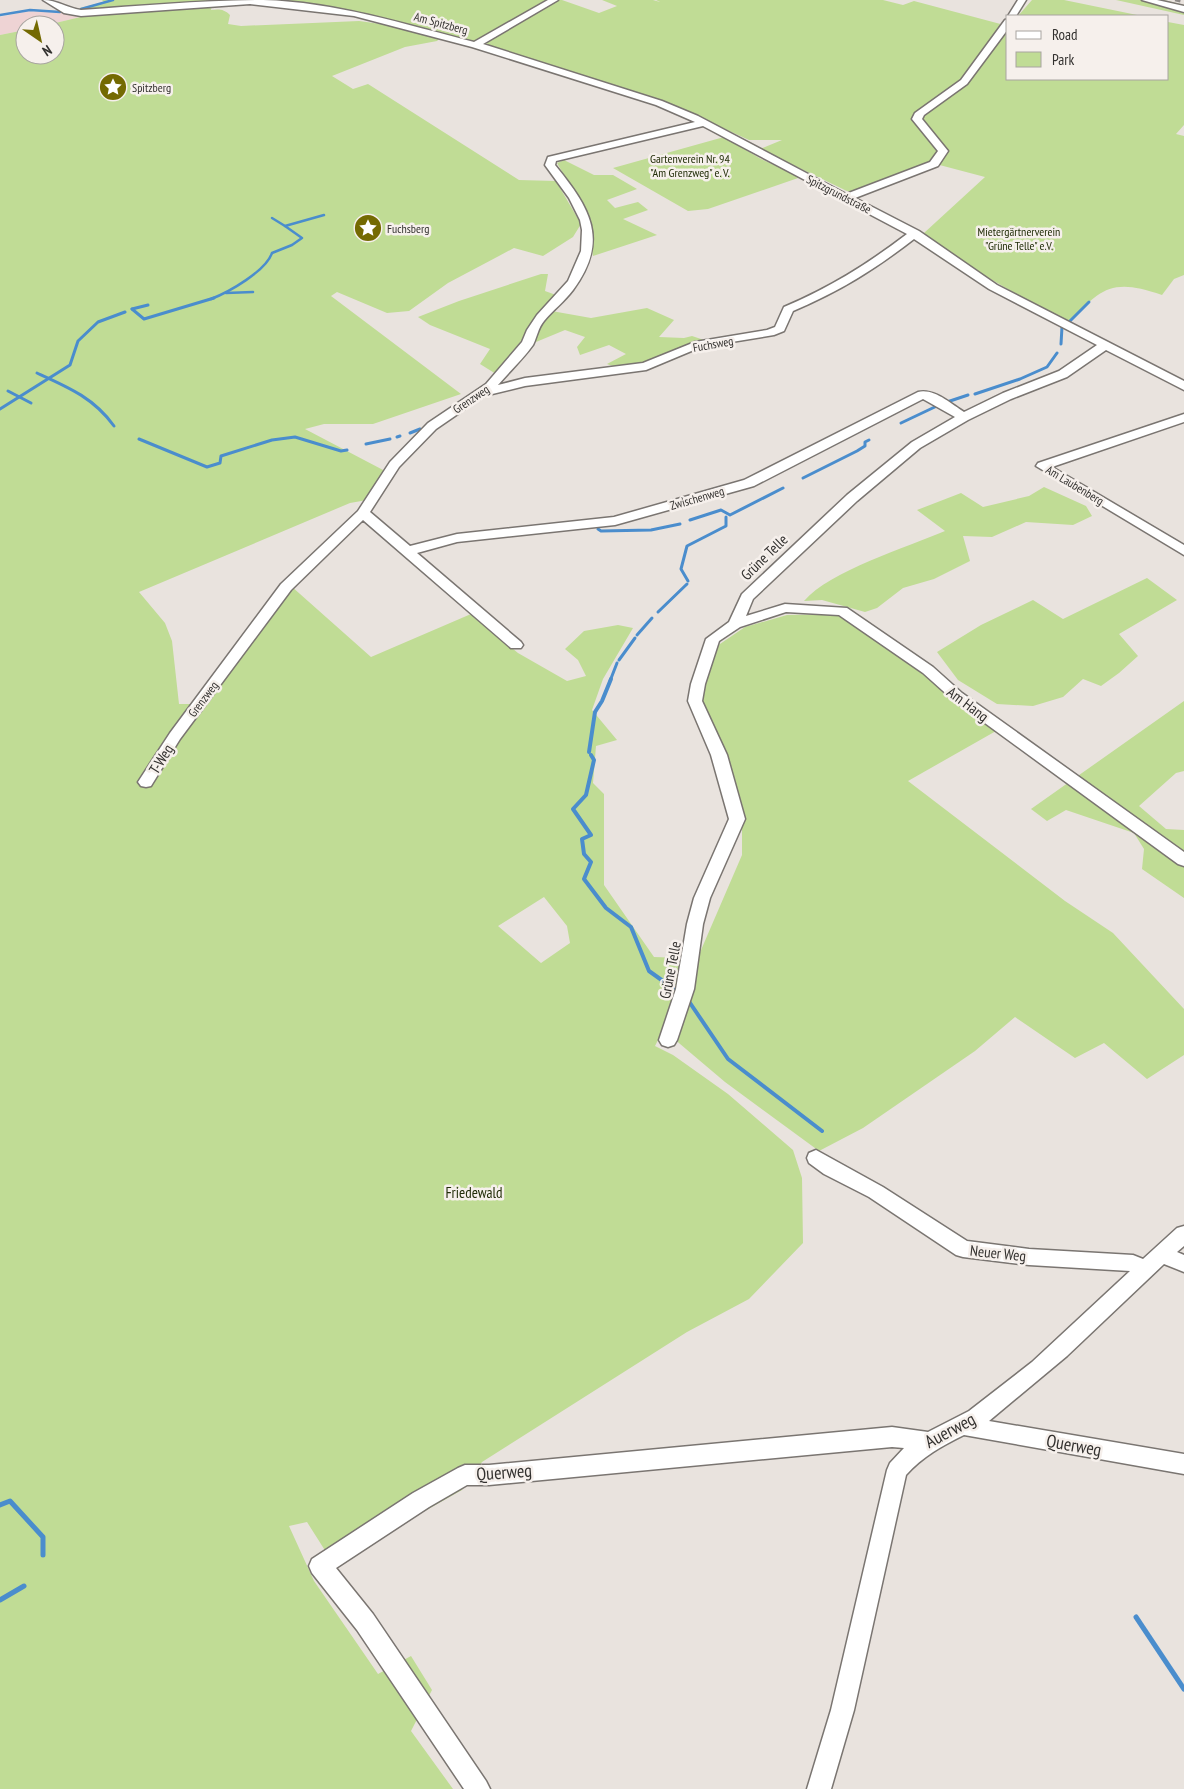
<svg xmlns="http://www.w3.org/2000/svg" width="1184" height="1789" font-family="'PT Sans Narrow',sans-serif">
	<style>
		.industrial { fill: #eed3d4 }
		.green { fill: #c0dc95; fill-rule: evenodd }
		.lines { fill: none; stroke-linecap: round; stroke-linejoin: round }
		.stream-far3 { stroke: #4a8dcd; stroke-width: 2.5 }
		.stream-far2 { stroke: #4a8dcd; stroke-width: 3 }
		.stream-far1 { stroke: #4a8dcd; stroke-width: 4 }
		.stream { stroke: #4a8dcd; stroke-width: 5 }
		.minor-casing { stroke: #7a7571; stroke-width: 3 }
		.minor { fill: #fff; fill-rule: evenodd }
		.rail { stroke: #8d8986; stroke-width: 2.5; stroke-dasharray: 5.5 5.5; stroke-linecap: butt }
		.labels { text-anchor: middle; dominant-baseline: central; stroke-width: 5; stroke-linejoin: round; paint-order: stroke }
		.far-street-label { font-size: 12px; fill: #33312f; stroke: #f6f0ec }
		.far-poi-label { font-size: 12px; fill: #33312f; stroke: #f6f0ec; text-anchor: start }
		.far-park-label { font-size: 12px; fill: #222e09; stroke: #f6f0ec }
		.street-label { font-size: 15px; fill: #33312f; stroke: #f6f0ec }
		.park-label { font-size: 15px; fill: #222e09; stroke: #f6f0ec }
		.near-street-label { font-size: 18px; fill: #33312f; stroke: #f6f0ec }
	</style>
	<rect width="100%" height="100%" fill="#e9e3de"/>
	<polygon class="industrial" points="29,11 61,13 89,15 47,25 25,25 25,30 0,35 0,17"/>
	<g class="green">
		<path d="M102 0H213L211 10C219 9 224 9 230 15L228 24 241 26 359 21 388 25 439 39 437 41 405 47 332 76 353 89 368 84 519 180 556 181 581 224 573 237 543 256 514 248 448 283 409 311 387 313 337 292 331 296 461 394 373 424H324L305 429 385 471 367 500 350 503 139 592 165 623 172 641 179 704H202L291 586 371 657 471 614 518 653 567 681 586 676 578 660 565 649 584 631 618 625 633 628 603 679 592 710 617 740 596 746 593 783 604 794V885L654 957 684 958 667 1022 655 1046 673 1055 728 1094 793 1150 802 1178 803 1243 749 1299 687 1332 482 1462 462 1490 333 1563 307 1522 289 1526 314 1581 378 1674 411 1656 432 1690 411 1731 453 1789H0V35L25 30V55H55V25H47L89 15 91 10 80 8 104 2ZM544 897 567 926 570 943 541 963 498 926Z"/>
		<path d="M216 0H562L599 13 617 6 602 0H653L660 2 656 0H883L903 5 914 1 1008 26V79H1168V22L1184 25V125L1176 134 1184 136V275L1174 279 1162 295C1113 278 1101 287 1068 324L968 266 924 233 985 177 932 163 851 193 760 149 782 140H749L681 109 500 51 484 42 468 41 347 10 261 1 217 2Z"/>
		<polygon points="1032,0 1064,0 1142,16 1018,16"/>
		<polygon points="1116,0 1164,0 1184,5 1184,15"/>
		<polygon points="724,137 761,159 801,177 708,209 688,211 613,168"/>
		<polygon points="564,160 594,175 613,175 637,189 607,200 615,208 638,202 648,210 623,219 657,235 593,256 585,211 557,163"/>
		<polygon points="541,274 548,274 545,291 556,295 496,374 480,364 490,349 430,325 418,317 459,301"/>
		<path d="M647 308 674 320 659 337 684 338 692 336 704 340C680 350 631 375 607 364L626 354 609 345 580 355 577 347 585 337 565 330 536 342 528 343 546 310 591 318Z"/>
		<path d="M1044 487 1086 506 1092 516 1073 525 1026 522 992 537 963 536 970 561 934 579 903 588 877 608 865 612 822 600 804 601C829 571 908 547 945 531L917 510 961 493 983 507 1029 496Z"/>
		<polygon points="1147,578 1177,600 1119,634 1138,656 1119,673 1101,686 1083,679 1063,697 1033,706 997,704 958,680 937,652 981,625 1033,600 1063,619"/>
		<polygon points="840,614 915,667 996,731 908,781 1065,901 1113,933 1184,1009 1184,1055 1147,1079 1104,1043 1075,1058 1015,1017 975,1051 863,1128 819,1151 725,1082 673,1038 695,964 742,855 742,807 701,702 702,684 717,646 745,627 787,615"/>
		<polygon points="1184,701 1184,771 1176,773 1139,806 1166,829 1184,830 1184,898 1142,869 1144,849 1134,833 1066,810 1047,821 1031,809"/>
	</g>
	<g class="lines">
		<g class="stream-far3">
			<polyline points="81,9 113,0"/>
			<polyline points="0,15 30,10 60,12"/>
			<polyline points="272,218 285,226"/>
			<polyline points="226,293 253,292"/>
			<path d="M211 299C229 292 266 271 272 253L292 245 302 238 285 226 324 215"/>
		</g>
		<g class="stream-far2">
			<polyline points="132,309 144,319 214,298"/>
			<polyline points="132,309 148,305"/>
			<polyline points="1069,322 1089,302"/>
			<polyline points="1061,344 1062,327"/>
			<path d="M37 373C68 387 94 398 114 426"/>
			<polyline points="8,391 31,403"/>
			<polyline points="975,394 1020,379 1047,367 1057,353"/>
			<polyline points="944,403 968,395"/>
			<polyline points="0,409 70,365 78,341 98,322 125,312"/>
			<polyline points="901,423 939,405"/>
			<polyline points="410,433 420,429"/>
			<polyline points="397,437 400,436"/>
			<polyline points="139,439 207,467 220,463 221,456 272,440 295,437 341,451 347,450"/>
			<polyline points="366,444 390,439"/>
			<polyline points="803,478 857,451 865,446 865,442 869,440"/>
			<polyline points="690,520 721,510 730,515 783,488"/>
			<polyline points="598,529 601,531 651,530 680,524"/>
			<polyline points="688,581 681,569 687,546 726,526 726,517"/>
			<polyline points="658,612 687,584"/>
			<polyline points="637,635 652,618"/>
			<polyline points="619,660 635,638"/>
			<polyline points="610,681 617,663"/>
		</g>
		<g class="stream-far1">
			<polyline points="589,752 595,712 602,701 611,679"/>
			<polyline points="591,755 594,760 586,795 573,809 591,835 582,839 584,854 591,862 584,879 606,908 631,927 649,971 677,991"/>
			<polyline points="688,1000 728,1059 822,1131"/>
		</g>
		<g class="stream">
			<polyline points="0,1505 10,1501 43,1537 43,1555"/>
			<polyline points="0,1600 24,1586"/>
			<polyline points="1136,1617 1184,1689"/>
		</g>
		<defs>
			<g id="minor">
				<path d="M43 0C57 0 67 8 81 10 141 6 202 0 263 0 335 2 404 24 474 42L548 0H558L483 44 662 101 698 116 846 194 930 162 938 151 912 119 915 113 961 80 1005 20 1008 19V29L967 84 924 115 922 119 948 151 938 166 855 198 919 231 997 285 1184 381V390L1106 350 1067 377 1011 399 968 420 920 448 857 501 753 599 746 616 785 604 847 608 933 667 962 693 1184 852V866L1178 864 952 699 923 673 839 615 786 612 740 627 719 641 705 684 702 701 727 755 745 819 710 898 703 924 694 989 677 1040 674 1045 668 1047 662 1045 659 1040 676 989 687 924 694 898 729 819 711 755 688 701 691 684 706 639 729 622 742 594 847 495 912 442 955 417 923 399 754 486 615 525 457 542 417 553 521 642 523 645 521 648H511L363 520 291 590 180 739 151 786 146 787 141 786 138 782 170 733 281 584 358 511 390 462 428 423 486 384 522 342 527 330 537 315 568 281 581 251 582 230 580 220 569 198 545 165 548 157 695 122 656 105 472 47 354 16 250 4 81 16 64 13ZM703 126 907 234C866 265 831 287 784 307L775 327 767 330 695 342 643 363 525 378 498 385C509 372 523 359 533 345 537 337 538 328 544 321 553 310 564 302 573 290 610 240 590 208 555 165L556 161ZM914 239 989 289 1097 345 1059 371 1003 393 964 412C951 404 934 388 918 392L744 480 614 517 457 534 410 546 370 512 399 467 436 429 484 396 525 386 646 370 701 347 774 335 784 331 793 311C840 291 874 270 914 239Z"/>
				<polygon points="1018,0 1026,0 1016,16 1008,16"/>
				<polygon points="1142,0 1157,0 1184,6 1184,12"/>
				<polygon points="1184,414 1184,422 1052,467 1184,545 1184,555 1036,466 1038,463"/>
				<path d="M816 1150 883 1187 967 1241 1029 1249 1133 1255 1143 1259 1177 1228 1184 1226V1246L1177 1252 1184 1255V1272L1164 1264 1067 1356 989 1421 1184 1454V1474L964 1435C942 1446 923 1456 906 1475L854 1710 831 1789H807L831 1710 887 1470 890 1463 904 1448 892 1447 489 1485H467L429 1507 336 1568 373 1614 486 1781 490 1789H464L357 1630 312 1573 309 1566 312 1559 413 1493 458 1468 465 1465H489L892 1427 928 1432 969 1411 1032 1362 1130 1271 1029 1265 963 1257 956 1255 869 1197 824 1174 809 1163 807 1158 809 1153Z"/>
			</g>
		</defs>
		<use href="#minor" class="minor-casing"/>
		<use href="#minor" class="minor"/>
		<polyline class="rail" points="1175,0 1184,2"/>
	</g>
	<defs>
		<symbol id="sight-disc" viewBox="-11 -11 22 22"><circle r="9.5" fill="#746a02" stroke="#f6f0ec"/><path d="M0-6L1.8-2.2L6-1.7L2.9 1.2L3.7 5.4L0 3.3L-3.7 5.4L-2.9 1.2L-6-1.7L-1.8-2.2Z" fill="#fff"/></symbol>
	</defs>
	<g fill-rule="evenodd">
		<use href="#sight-disc" x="97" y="71" width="32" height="32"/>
		<use href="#sight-disc" x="352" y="212" width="32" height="32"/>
	</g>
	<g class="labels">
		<g class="far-street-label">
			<text transform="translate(441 23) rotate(15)">Am Spitzberg</text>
			<text transform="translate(839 194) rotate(27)">Spitzgrundstraße</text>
			<text transform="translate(713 344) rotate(-10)">Fuchsweg</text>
			<text transform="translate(471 399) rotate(-34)">Grenzweg</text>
			<text transform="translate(1075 485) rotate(31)">Am Laubenberg</text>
			<text transform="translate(697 498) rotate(-16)">Zwischenweg</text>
			<text transform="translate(203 699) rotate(-53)">Grenzweg</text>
		</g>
		<g class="far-poi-label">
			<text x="132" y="87">Spitzberg</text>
			<text x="387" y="228">Fuchsberg</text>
		</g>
		<g class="far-park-label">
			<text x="690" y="158">Gartenverein Nr. 94<tspan x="690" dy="14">"Am Grenzweg" e. V.</tspan></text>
			<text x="1019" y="231">Mietergärtnerverein<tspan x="1019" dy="14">"Grüne Telle" e.V.</tspan></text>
		</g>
		<g class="street-label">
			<text transform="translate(764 557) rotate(-44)">Grüne Telle</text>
			<text transform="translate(968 704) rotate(37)">Am Hang</text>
			<text transform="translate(161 759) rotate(-58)">T-Weg</text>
			<text transform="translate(670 970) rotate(-79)">Grüne Telle</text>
			<text transform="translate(998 1253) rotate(6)">Neuer Weg</text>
		</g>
		<g class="park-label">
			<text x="474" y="1192">Friedewald</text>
		</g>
		<g class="near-street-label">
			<text transform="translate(950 1430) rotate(-28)">Auerweg</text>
			<text transform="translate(1074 1445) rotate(10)">Querweg</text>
			<text transform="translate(504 1472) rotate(-4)">Querweg</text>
		</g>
	</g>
	<rect x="1006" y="15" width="162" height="65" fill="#f6f0ec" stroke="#a8a4a0"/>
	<rect x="1016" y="31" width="25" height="8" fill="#ffffff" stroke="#a8a4a0"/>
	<text x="1052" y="40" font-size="15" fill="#33312f">Road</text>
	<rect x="1016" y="52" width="25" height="15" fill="#c0dc95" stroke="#a8a4a0"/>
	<text x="1052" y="65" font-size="15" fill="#33312f">Park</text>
	<g transform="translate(40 40) rotate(146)"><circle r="24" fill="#f6f0ec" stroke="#a8a4a0"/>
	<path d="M0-4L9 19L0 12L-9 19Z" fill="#746a02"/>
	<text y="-8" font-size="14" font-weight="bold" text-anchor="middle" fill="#33312f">N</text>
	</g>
</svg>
